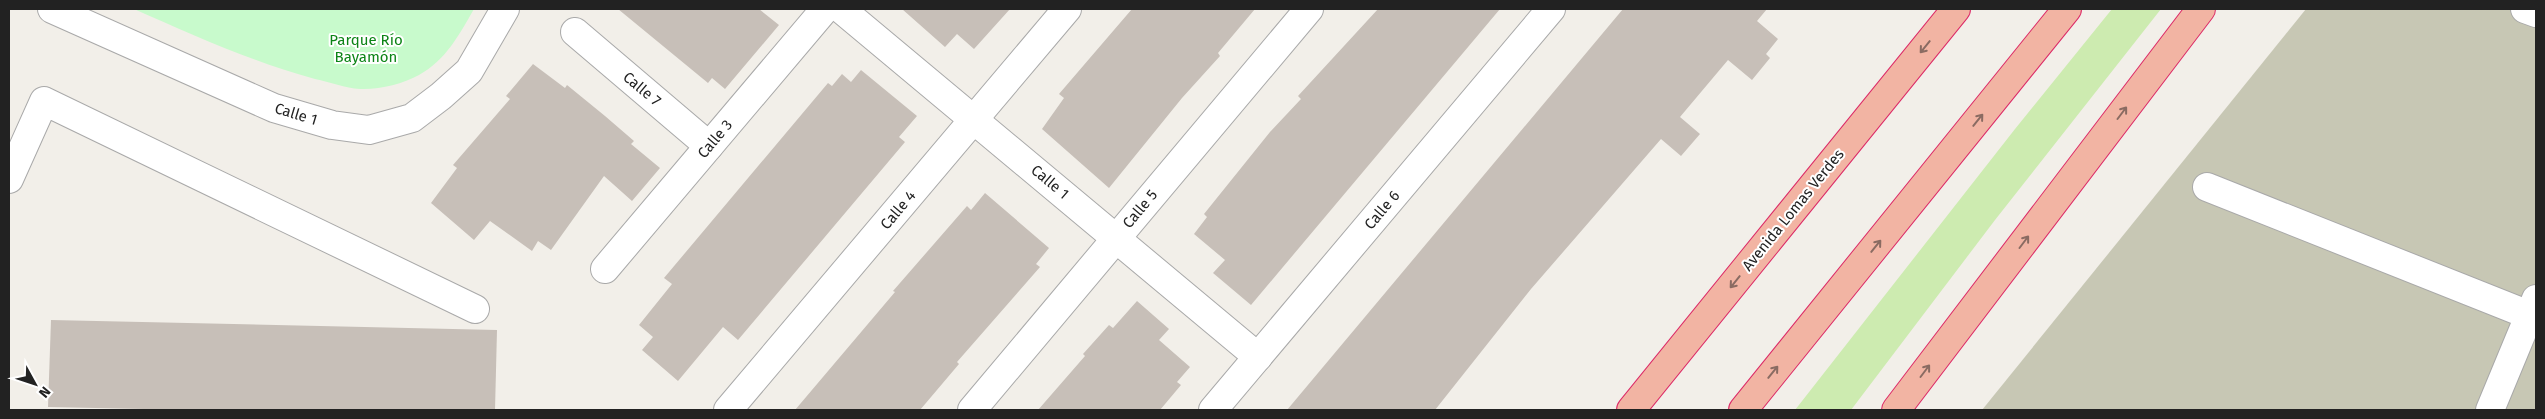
<svg xmlns="http://www.w3.org/2000/svg" width="2545" height="419" font-family="'Fira Sans',sans-serif">
	<style>
		.construction { fill: #c7c7b4 }
		.grass { fill: #cdebb0 }
		.park { fill: #c8facc }
		.building { fill: #c7bfb8 }
		.lines { fill: none; stroke-linecap: round; stroke-linejoin: round }
		.minor-casing { stroke: #a9a9a9; stroke-width: 30 }
		.trunk-casing { stroke: #dc2a67; stroke-width: 30 }
		.minor { stroke: #fff; stroke-width: 28 }
		.trunk { stroke: #f2b4a3; stroke-width: 28 }
		.oneway { stroke: #8a6b62 }
		.labels { text-anchor: middle; dominant-baseline: central; stroke-width: 4; stroke-linejoin: round; paint-order: stroke }
		.park-label { font-size: 15px; fill: #0c8416; stroke: #fff }
		.street-label { font-size: 15px; fill: #222; stroke: #fff }
	</style>
	<rect width="100%" height="100%" fill="#f2efe9"/>
	<polygon class="construction" points="2306,9 2536,9 2536,410 1982,410"/>
	<polygon class="grass" points="2112,9 2161,9 1995,220 1851,410 1795,410 2015,129"/>
	<path class="park" d="M134 9H474C459 35 446 60 419 75 402 84 379 90 360 89 345 88 330 82 315 79 252 62 193 35 134 9Z"/>
	<g class="building">
		<polygon points="618,9 759,9 779,25 725,89 712,78 708,83"/>
		<polygon points="902,9 1010,9 974,49 957,34 945,47"/>
		<polygon points="1132,9 1255,9 1218,53 1220,56 1182,98 1109,188 1042,129 1064,98 1059,94"/>
		<polygon points="1378,9 1500,9 1251,305 1213,273 1225,260 1194,234 1207,217 1204,214 1270,132 1301,99 1298,96"/>
		<polygon points="1623,9 1767,9 1757,21 1778,39 1766,54 1770,58 1752,80 1728,60 1680,117 1700,134 1681,156 1661,139 1531,289 1435,410 1287,410"/>
		<polygon points="533,64 565,88 567,85 605,116 634,141 631,144 660,168 632,201 604,176 551,250 538,241 532,251 490,221 474,240 431,203 457,168 453,165 510,99 506,96"/>
		<polygon points="861,70 917,116 899,137 905,142 738,340 723,327 678,381 642,350 653,337 639,325 672,284 664,278 828,83 832,86 842,74 851,82"/>
		<polygon points="985,193 1049,248 1036,264 1040,267 957,362 959,364 920,410 795,410 895,292 893,291 967,206 971,210"/>
		<polygon points="1137,301 1169,329 1159,340 1190,367 1177,382 1181,385 1160,410 1038,410 1085,356 1083,354 1109,325 1113,328"/>
		<polygon points="51,320 497,330 495,410 191,410 48,407"/>
	</g>
	<g class="lines">
		<defs>
			<g id="minor">
				<polyline points="52,9 274,108 332,125 369,130 412,118 441,96 469,71 505,9"/>
				<polyline points="841,9 1258,357"/>
				<polyline points="2525,9 2536,13"/>
				<polyline points="575,32 709,146"/>
				<polyline points="9,179 44,101 475,309"/>
				<polyline points="2207,187 2529,315"/>
				<polyline points="605,269 825,9"/>
				<polyline points="728,410 1067,9"/>
				<polyline points="972,410 1309,9"/>
				<polyline points="1213,410 1551,9"/>
				<polyline points="2490,410 2536,299"/>
			</g>
			<g id="trunk">
				<polyline points="1631,410 1956,9"/>
				<polyline points="1743,410 2067,9"/>
				<polyline points="1896,410 2201,9"/>
			</g>
		</defs>
		<use href="#minor" class="minor-casing"/>
		<use href="#trunk" class="trunk-casing"/>
		<use href="#minor" class="minor"/>
		<use href="#trunk" class="trunk"/>
	</g>
	<defs><path id="oneway-shaft" d="M-6 0H5M1.5-3L5.5 0L1.5 3" fill="none" stroke-width="1.6" stroke-linecap="round" stroke-linejoin="round" transform="scale(1.25)"/></defs>
	<g class="oneway">
		<use href="#oneway-shaft" transform="translate(1925 47) rotate(129)"/>
		<use href="#oneway-shaft" transform="translate(2122 113) rotate(-53)"/>
		<use href="#oneway-shaft" transform="translate(1978 120) rotate(-51)"/>
		<use href="#oneway-shaft" transform="translate(2024 242) rotate(-53)"/>
		<use href="#oneway-shaft" transform="translate(1876 246) rotate(-51)"/>
		<use href="#oneway-shaft" transform="translate(1735 282) rotate(129)"/>
		<use href="#oneway-shaft" transform="translate(1925 371) rotate(-53)"/>
		<use href="#oneway-shaft" transform="translate(1773 372) rotate(-51)"/>
	</g>
	<g class="labels">
		<g class="park-label">
			<text x="366" y="40">Parque Río<tspan x="366" dy="17">Bayamón</tspan></text>
		</g>
		<g class="street-label">
			<text transform="translate(642 89) rotate(40)">Calle 7</text>
			<text transform="translate(296 114) rotate(17)">Calle 1</text>
			<text transform="translate(715 139) rotate(-50)">Calle 3</text>
			<text transform="translate(1050 182) rotate(40)">Calle 1</text>
			<text transform="translate(1140 209) rotate(-50)">Calle 5</text>
			<text transform="translate(898 210) rotate(-50)">Calle 4</text>
			<text transform="translate(1382 210) rotate(-50)">Calle 6</text>
			<text transform="translate(1793 210) rotate(-51)">Avenida Lomas Verdes</text>
		</g>
	</g>
	<rect width="2545" height="419" fill="none" stroke="#222222" stroke-width="20"/>
	<g transform="translate(35 384) rotate(130)" stroke="#ffffff" stroke-width="4" paint-order="stroke">
	<path d="M0-4L9 19L0 12L-9 19Z" fill="#222222"/>
	<text y="-8" font-size="14" font-weight="bold" text-anchor="middle" fill="#222222">N</text>
	</g>
</svg>
